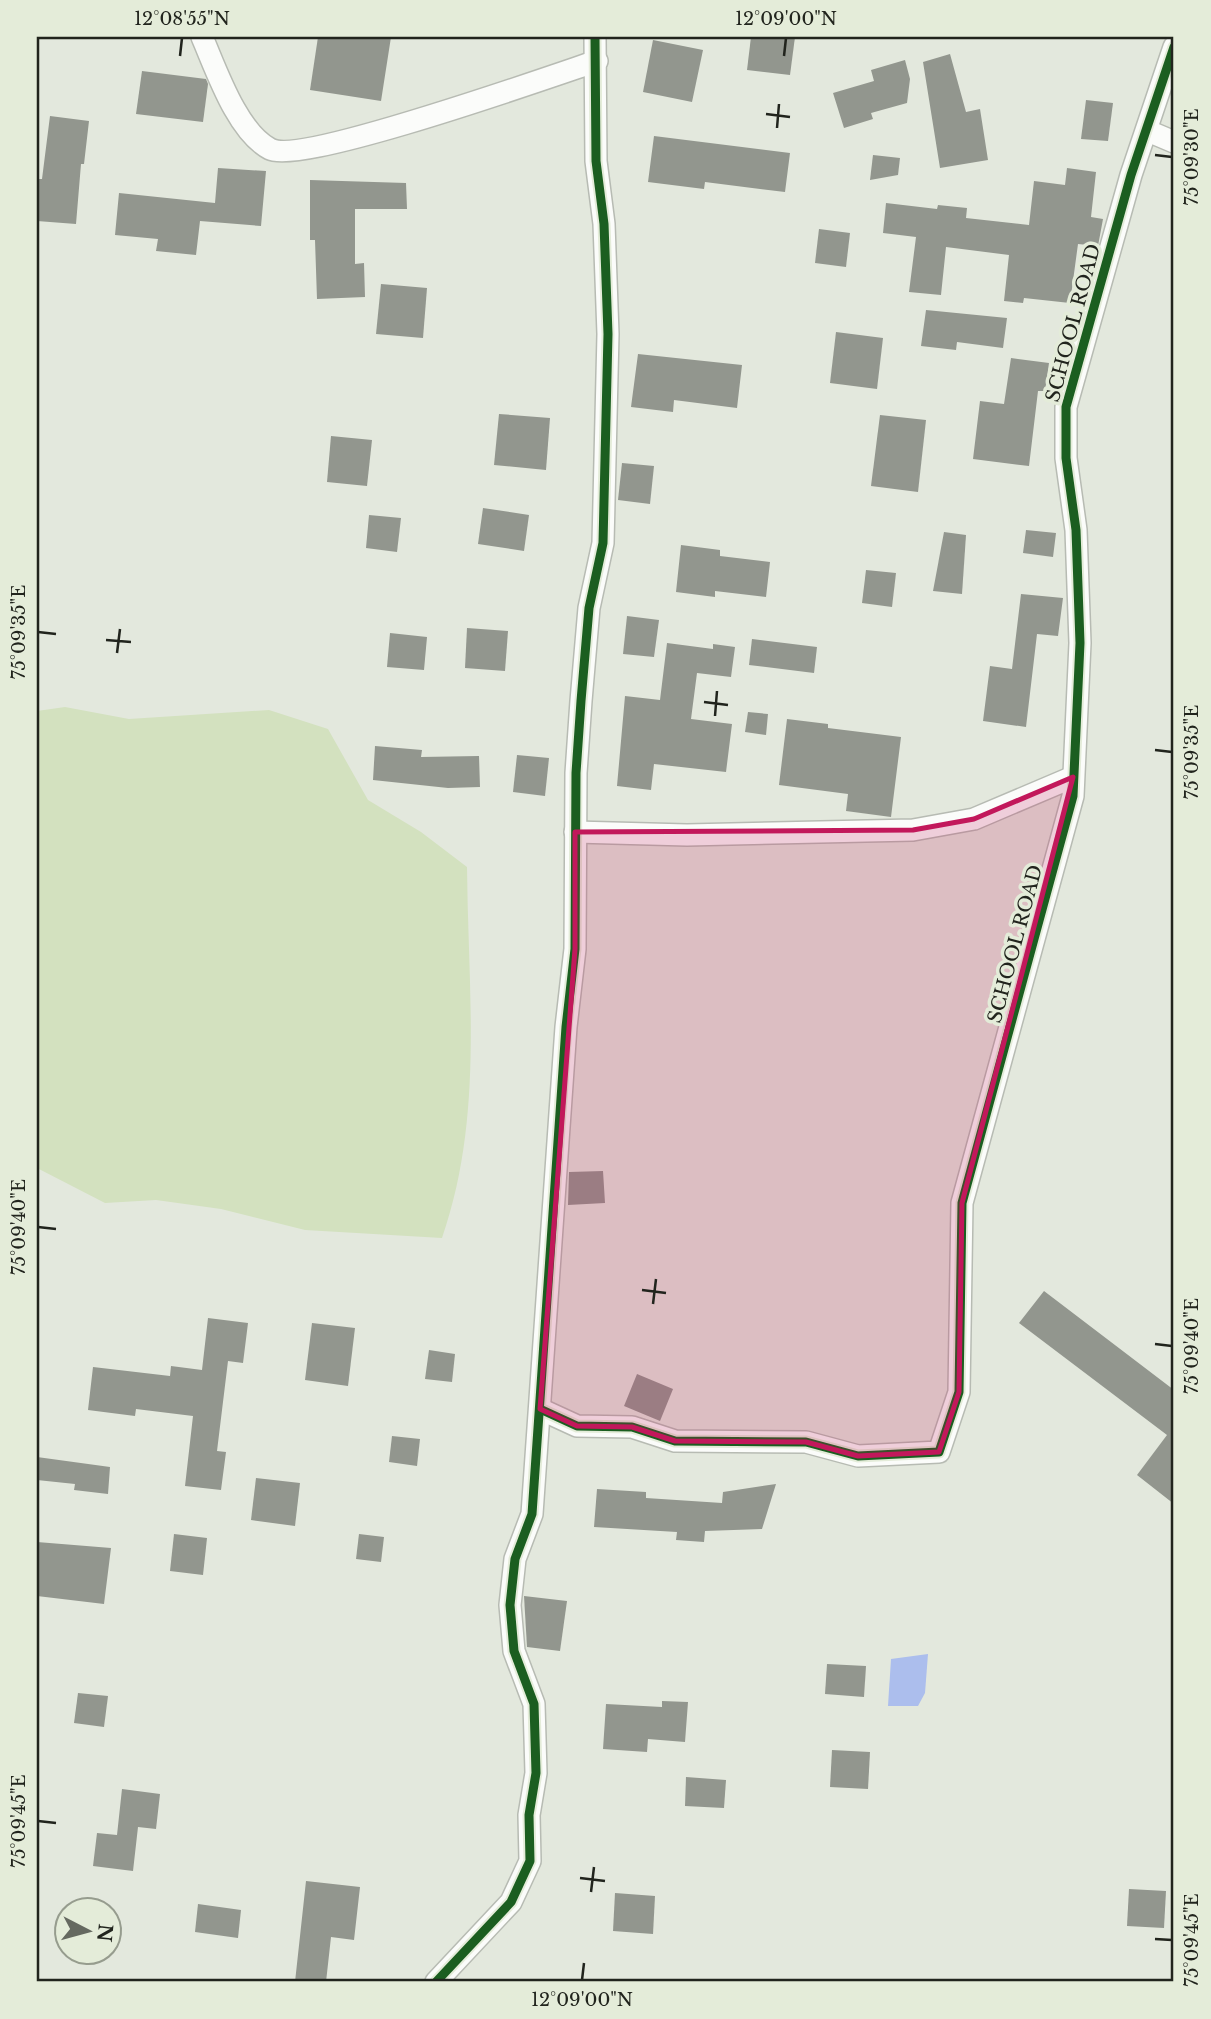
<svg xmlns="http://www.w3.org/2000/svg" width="1211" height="2019" font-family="'Libre Baskerville',serif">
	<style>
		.green { fill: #d3e1bf }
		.water { fill: #acbeed }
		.building { fill: #92968e }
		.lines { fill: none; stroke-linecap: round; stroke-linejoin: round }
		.minor-casing { stroke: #b7bbb3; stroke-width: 24 }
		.minor { stroke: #fbfcfa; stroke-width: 21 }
		.cycleway-casing { stroke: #e4ecd9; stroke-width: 13 }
		.cycleway { stroke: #1b5e20; stroke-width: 9 }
		.marked { fill: #c2185b; fill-opacity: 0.2; stroke: #c2185b; stroke-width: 5; stroke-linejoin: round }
		.ticks { fill: none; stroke: #21241d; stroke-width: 2.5 }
		.labels { text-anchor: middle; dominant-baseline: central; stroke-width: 7; stroke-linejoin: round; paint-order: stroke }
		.street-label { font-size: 19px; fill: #21241d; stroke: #e4ecd9 }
		.neatline { fill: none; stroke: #21241d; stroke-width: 2.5 }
		.ticks-label { font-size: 18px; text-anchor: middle; fill: #21241d }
	</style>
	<rect width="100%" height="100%" fill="#e3e8dd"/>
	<path class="green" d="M65 707 129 719 269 710 328 729 368 800 421 832 467 867C468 993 484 1117 442 1238L305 1230 221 1209 156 1200 105 1203 37 1168V711Z"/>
	<polygon class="water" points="928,1654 925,1693 918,1706 888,1706 891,1659"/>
	<g class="building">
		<polygon points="318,37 391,37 381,101 310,90"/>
		<polygon points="751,37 795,37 790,75 747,70"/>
		<polygon points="653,40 703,50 692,102 643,92"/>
		<polygon points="950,54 966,112 980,109 988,160 940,168 923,62"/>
		<polygon points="905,60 910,79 907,103 871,113 873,119 844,128 833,93 874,81 871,70"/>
		<polygon points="142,71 206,79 208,84 203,122 136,114"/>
		<polygon points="1086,100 1113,103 1108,141 1081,139"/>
		<polygon points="50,116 89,121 84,164 81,164 76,224 37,221 37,179 42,179"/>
		<polygon points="654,136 790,153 785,192 705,182 704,189 648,182"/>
		<polygon points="873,155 900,158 898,175 870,180"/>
		<polygon points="218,168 266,171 261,226 200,221 196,255 156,251 158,239 115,235 119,193 215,203"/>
		<polygon points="1067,168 1096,172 1091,217 1103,219 1098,246 1078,244 1070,303 1024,298 1023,303 1004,301 1009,255 946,247 941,295 909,292 916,237 883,233 886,203 937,209 938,205 967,208 966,218 1029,225 1034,181 1065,185"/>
		<polygon points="310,180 406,183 407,209 355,209 355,264 364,263 365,297 317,299 315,240 310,240"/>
		<polygon points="819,229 850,233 846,267 815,263"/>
		<polygon points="381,284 427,288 423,338 376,334"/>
		<polygon points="926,310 1007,318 1003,348 957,342 956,350 921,346"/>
		<polygon points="836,332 883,338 877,389 830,383"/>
		<polygon points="638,354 742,365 737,408 674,400 673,412 631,407"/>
		<polygon points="1011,358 1049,363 1045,391 1038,391 1029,466 973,459 980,401 1004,404"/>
		<polygon points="499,414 550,418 546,470 494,465"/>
		<polygon points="880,415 926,420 918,492 871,486"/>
		<polygon points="331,436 372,440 367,486 327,482"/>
		<polygon points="622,463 654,466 650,504 618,500"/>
		<polygon points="483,508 529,515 524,551 478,544"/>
		<polygon points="369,515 401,518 397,552 366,548"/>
		<polygon points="1026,530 1056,533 1053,557 1023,553"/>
		<polygon points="944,532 966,535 962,594 933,591"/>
		<polygon points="681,545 720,550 720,556 770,562 766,597 715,591 715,597 676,592"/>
		<polygon points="866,570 896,573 892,607 862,603"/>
		<polygon points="1021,594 1063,598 1058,636 1037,634 1026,727 983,721 990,666 1012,669"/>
		<polygon points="627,616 659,620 654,657 623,654"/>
		<polygon points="467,628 508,631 505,671 465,668"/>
		<polygon points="390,633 427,637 424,670 387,667"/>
		<polygon points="752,639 817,647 814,673 749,665"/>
		<polygon points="667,643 713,649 713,644 735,647 731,677 697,673 691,719 732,724 726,772 654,764 651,790 617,786 625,696 660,700"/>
		<polygon points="748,712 768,714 766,735 745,732"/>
		<polygon points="787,719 828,724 828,728 901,737 891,817 846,811 848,794 779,785"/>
		<polygon points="375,746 422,750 421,757 479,756 480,787 448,788 373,780"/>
		<polygon points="517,755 549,758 545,796 513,792"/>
		<polygon points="603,1171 605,1203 568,1205 569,1172"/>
		<polygon points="1044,1291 1174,1390 1174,1504 1137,1475 1167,1435 1019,1323"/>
		<polygon points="208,1318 248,1323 243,1363 228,1361 217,1451 226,1452 221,1490 185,1486 193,1416 136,1409 135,1416 88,1410 93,1367 170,1376 171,1366 202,1370"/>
		<polygon points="312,1323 355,1328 348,1386 305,1380"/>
		<polygon points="429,1350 455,1354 452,1382 425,1379"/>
		<polygon points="637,1374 673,1389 660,1421 624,1406"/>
		<polygon points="392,1436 420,1439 417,1466 389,1462"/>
		<polygon points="37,1457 110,1467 108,1494 74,1490 75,1484 37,1480"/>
		<polygon points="256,1478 300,1483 295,1526 251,1520"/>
		<polygon points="776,1484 762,1529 705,1531 704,1542 676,1540 677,1532 594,1527 597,1489 646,1492 646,1498 722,1503 723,1492"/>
		<polygon points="174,1534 207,1538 203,1575 170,1571"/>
		<polygon points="359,1534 384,1537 381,1562 356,1559"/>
		<polygon points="37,1542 111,1548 104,1604 37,1596"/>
		<polygon points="524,1596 567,1601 560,1651 527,1647"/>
		<polygon points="827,1664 866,1666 864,1697 825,1694"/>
		<polygon points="78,1693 108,1696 104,1727 74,1723"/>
		<polygon points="662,1701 688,1702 685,1742 648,1739 647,1752 603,1749 606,1704 662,1707"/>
		<polygon points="832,1750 870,1752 868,1789 830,1787"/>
		<polygon points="686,1777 726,1780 724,1808 685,1806"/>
		<polygon points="122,1789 160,1794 156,1829 138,1827 133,1871 93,1866 97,1833 117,1835"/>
		<polygon points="306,1881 360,1887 354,1940 331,1937 326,1982 295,1982"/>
		<polygon points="1129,1889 1166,1891 1164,1928 1127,1926"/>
		<polygon points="615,1893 655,1896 653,1934 613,1931"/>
		<polygon points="198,1904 241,1910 238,1938 195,1932"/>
	</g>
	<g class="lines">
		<defs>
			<g id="minor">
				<path d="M202 37C216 69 237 132 270 149 301 165 552 76 597 61"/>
				<polyline points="1148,131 1174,142"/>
				<polyline points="575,832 687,835 913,830 974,819 1073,777"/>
				<polyline points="540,1409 577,1426 632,1427 675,1441 806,1442 858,1456 939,1452 959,1392 962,1203 1073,796 1080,643 1076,530 1066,458 1066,407 1131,175 1174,47"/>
				<polyline points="436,1982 511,1902 530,1861 529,1815 536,1773 534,1704 514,1651 510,1605 515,1559 532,1514 566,1027 575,949 576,773 581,701 589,608 603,543 608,334 604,224 596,161 595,37"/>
			</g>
		</defs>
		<use href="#minor" class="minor-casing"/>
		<use href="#minor" class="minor"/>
		<defs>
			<g id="cycleway">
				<polyline points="540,1409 577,1426 632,1427 675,1441 806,1442 858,1456 939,1452 959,1392 962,1203 1073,796 1080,643 1076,530 1066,458 1066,407 1131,175 1174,47"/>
				<polyline points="436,1982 511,1902 530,1861 529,1815 536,1773 534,1704 514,1651 510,1605 515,1559 532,1514 566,1027 575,949 576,773 581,701 589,608 603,543 608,334 604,224 596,161 595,37"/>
			</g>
		</defs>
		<use href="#cycleway" class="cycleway-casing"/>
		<use href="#cycleway" class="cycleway"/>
	</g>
	<path class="marked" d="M1073 777 962 1203 959 1392 939 1452 858 1456 806 1442 675 1441 632 1427 577 1426 540 1409 575 949V832L913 830 974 819Z"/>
	<path class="ticks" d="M180 56 182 38M784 56 786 38M766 114 790 117M777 128 779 104M1155 155 1172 157M38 632 56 634M106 640 131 642M117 653 120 629M704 702 728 705M715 716 717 691M1155 750 1172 752M38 1227 56 1229M642 1290 666 1293M653 1304 656 1279M1155 1344 1172 1346M38 1821 56 1823M580 1878 605 1881M591 1892 594 1867M1155 1939 1172 1940M582 1980 584 1963"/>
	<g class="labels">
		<g class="street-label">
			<text transform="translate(1073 323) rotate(-75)">SCHOOL ROAD</text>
			<text transform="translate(1015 944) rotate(-75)">SCHOOL ROAD</text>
		</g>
	</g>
	<rect width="1211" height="2019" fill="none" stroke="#e4ecd9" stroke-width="77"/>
	<g transform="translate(88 1931) rotate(96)"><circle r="33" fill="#e4ecd9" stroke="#969c8e" stroke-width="2"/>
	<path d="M0-5L12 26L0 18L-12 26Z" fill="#656960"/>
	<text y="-10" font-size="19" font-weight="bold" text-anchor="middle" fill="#21241d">N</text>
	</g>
	<rect x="38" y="38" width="1134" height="1942" class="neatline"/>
	<g class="ticks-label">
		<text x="182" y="25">12°08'55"N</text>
		<text x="786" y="25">12°09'00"N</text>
		<text transform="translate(1192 157) rotate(-90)" y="6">75°09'30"E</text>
		<text transform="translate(19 632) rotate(-90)" y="6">75°09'35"E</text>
		<text transform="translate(1192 752) rotate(-90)" y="6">75°09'35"E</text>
		<text transform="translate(19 1227) rotate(-90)" y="6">75°09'40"E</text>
		<text transform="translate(1192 1346) rotate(-90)" y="6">75°09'40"E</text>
		<text transform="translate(19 1821) rotate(-90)" y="6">75°09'45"E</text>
		<text transform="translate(1192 1940) rotate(-90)" y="6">75°09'45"E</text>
		<text x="582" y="2006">12°09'00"N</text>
	</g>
</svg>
